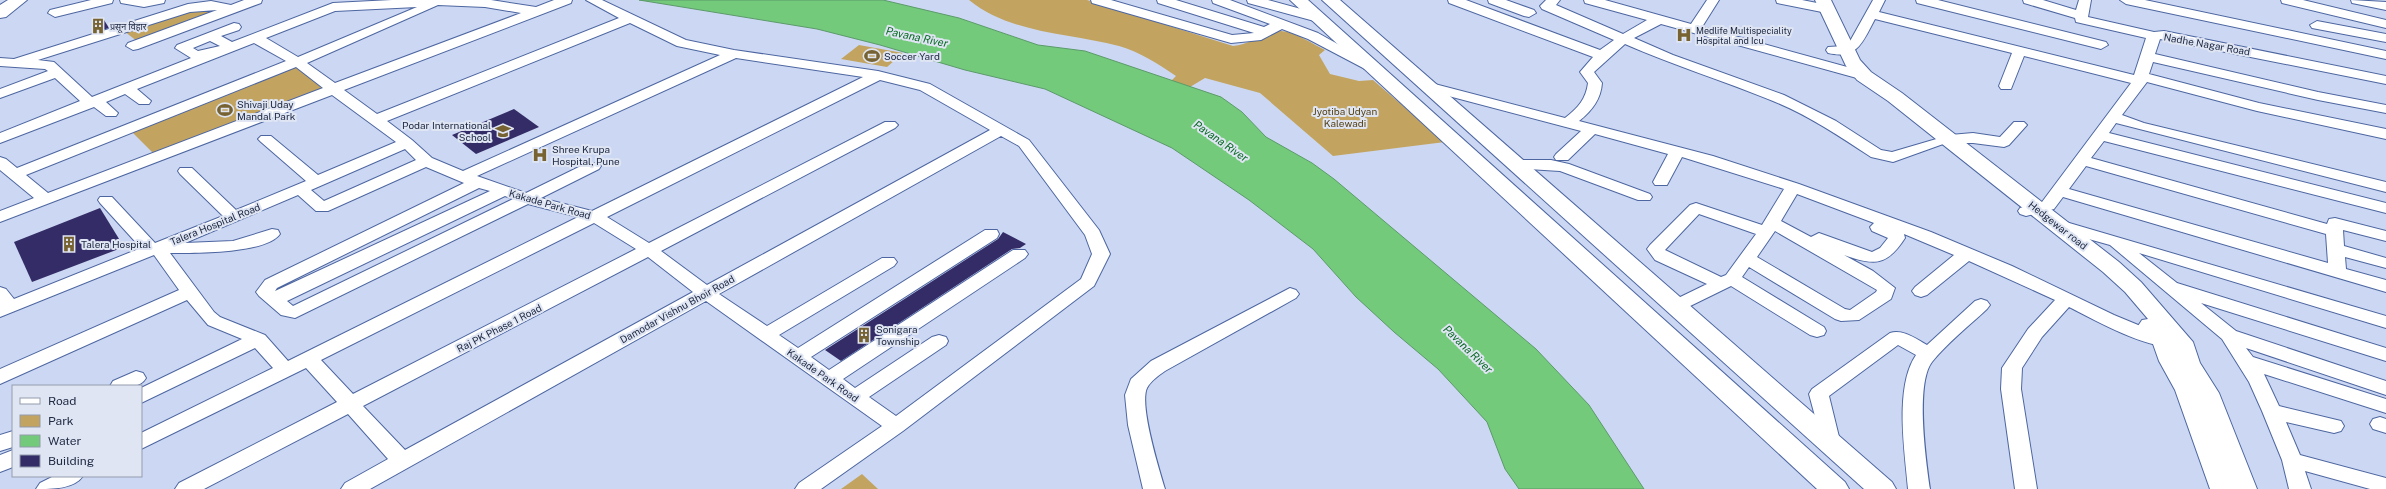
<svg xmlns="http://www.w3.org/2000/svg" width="2386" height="489" font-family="'Public Sans','Noto Sans Devanagari',sans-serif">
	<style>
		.green { fill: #c2a460 }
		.water { fill: #74ca7b; stroke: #5b9a6a }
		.building { fill: #342c67 }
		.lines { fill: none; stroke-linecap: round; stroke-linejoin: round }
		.minor-casing { stroke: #4d66a1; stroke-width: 2 }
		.major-casing { stroke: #4d66a1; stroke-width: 2 }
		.minor { fill: #fff; fill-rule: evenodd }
		.major { fill: #fff; fill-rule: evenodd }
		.labels { text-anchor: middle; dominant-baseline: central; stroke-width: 4; stroke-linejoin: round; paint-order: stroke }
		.far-poi-label { font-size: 9px; fill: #202b44; stroke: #dfe5f3; text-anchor: start }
		.street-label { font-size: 10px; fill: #202b44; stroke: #dfe5f3 }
		.poi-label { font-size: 10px; fill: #202b44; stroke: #dfe5f3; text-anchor: start }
		.park-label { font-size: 10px; fill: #554214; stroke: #dfe5f3 }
		.water-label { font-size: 11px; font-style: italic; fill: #096a22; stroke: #dfe5f3 }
	</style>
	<rect width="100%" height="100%" fill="#ccd8f3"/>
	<g class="green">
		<path d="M969 0H1087L1233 46C1250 45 1265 31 1281 31 1295 32 1313 44 1325 50L1319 55 1330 74 1359 81 1373 80 1445 142 1333 156 1260 93 1205 78 1190 87 1171 81 1176 76C1158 64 1140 52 1119 46 1069 33 1011 34 969 0Z"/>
		<polygon points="193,8 223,11 138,42 124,31"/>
		<polygon points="859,45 903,53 887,67 841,59"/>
		<polygon points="300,64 334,90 156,156 129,129"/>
		<polygon points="862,474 878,489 841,489"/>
	</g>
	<polygon class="water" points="639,0 883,0 959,18 1038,45 1085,51 1221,97 1242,112 1266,137 1312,163 1334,179 1536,349 1589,405 1644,489 1519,489 1505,469 1487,422 1438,369 1394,332 1356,297 1313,249 1249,200 1172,148 1045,89 965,70 880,45 817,29"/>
	<g class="building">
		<polygon points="104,20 109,28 99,31 93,23"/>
		<polygon points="514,109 539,127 476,154 452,135"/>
		<polygon points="100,208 124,247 32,282 14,242"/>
		<polygon points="1003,232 1026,244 1020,248 1012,249 841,361 825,350 998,239"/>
	</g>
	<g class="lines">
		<defs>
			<g id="minor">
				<polygon points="91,0 113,0 112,3 55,17 48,13 50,10"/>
				<polygon points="120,0 165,0 164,3 144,7 121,3"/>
				<path d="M244 0H262L261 3 138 49 133 50 126 46 128 43 217 10 190 12 38 60 54 62 92 97 191 58 175 48 177 45 234 23 239 24 241 27 239 30 221 36 232 42 333 3 392 0H491L536 7 554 0H572L571 3 344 90 377 114 619 18 586 0H602L686 40 734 50 878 71 930 84 1029 140 1099 230 1110 254 1094 286 903 431 821 489H795L799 483 882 426 706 301 370 489H341L345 483 388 459 348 414 204 489H175L179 483 337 402 306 368 141 449V433L273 368 255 348 141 403V388L242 339 208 325 187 300 0 384V369L179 290 154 255 0 317V287L6 289 14 299 141 248 100 203 98 200 100 197H112L155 243 223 216 180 174 178 171 180 168H192L236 210 306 181 261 142 258 139 261 136H271L318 175 396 142 332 95 0 222V211L34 198 0 170V157L6 159 17 168 286 61 254 43 137 89 151 101 149 104H139L125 94 106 102 118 113 116 116H106L94 107 0 143V133L80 101 55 78 0 98V89L48 71 45 69 0 66V58L14 59 188 4 211 1 231 5ZM438 5 485 7 521 13 335 83 307 63ZM417 7 298 57 266 38 335 11ZM630 23 677 46 720 55 463 171 432 158 412 140 387 121ZM210 41 220 46 198 51 193 48ZM736 58 863 77 592 211 541 198 599 169 601 166 599 163H587L526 193 477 176ZM296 67 323 88 48 193 26 175ZM880 80 920 90 990 130 707 285 661 251 895 128 898 125 895 122H885L649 243 607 217ZM1001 136 1019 146 1085 235 1092 254 1081 279 896 416 869 397 946 345 948 341 946 337 939 335 932 337 855 388 843 379 1025 258 1028 254 1025 250H1013L829 370 811 357 997 238 999 234 997 230H985L798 348 779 335 894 266 897 262 894 258H882L767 326 719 294ZM405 149 416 160 324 201 311 190ZM426 167 464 183 265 280 256 292 259 296 281 315 295 318 528 204 578 217 288 361 265 335 220 317 214 312 170 253C193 253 266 254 280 234L278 230 272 229 233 241 185 243 298 195 316 211H328ZM479 188 490 191 275 291 277 288ZM505 196 513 199 293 306 287 301ZM594 223 636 249 353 394 321 360ZM648 257 693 292 405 450 363 406Z"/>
				<polygon points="1091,0 1111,0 1232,35 1254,33 1158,3 1157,0 1176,0 1264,27 1270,24 1213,3 1212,0 1230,0 1318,33 1377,66 1375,69 1365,69 1308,39 1282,29 1261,40 1231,43 1092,3"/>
				<polygon points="1247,0 1268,0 1323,15 1325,18 1318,22 1248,3"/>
				<path d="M1448 0H1466L1600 50 1614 40 1542 9 1540 6 1546 0H1560L1556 5 1623 34 1647 20 1585 3 1584 0H1605L1691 24 1707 0H1719L1702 27 1869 73 1871 76 1864 80 1661 24 1634 38 1673 55 1784 95 1836 121 1881 150 1892 152 1950 135 1973 133 2000 137 2014 122H2024L2027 125 2009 145 2004 147 1973 143H1946L1893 162 1871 157C1839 136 1808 115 1773 101 1724 81 1673 65 1625 44L1594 72 1602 83C1601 99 1592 111 1579 121L1713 156 1799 184 1931 232 2012 266 2114 315 2155 332 2174 337 2176 341 2174 345C2151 352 2091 318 2069 307L2042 337 2022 368 2021 389 2037 489H2015L2001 389 2002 368 2028 329 2055 300 1969 261 1927 295 1921 297 1915 295 1912 291 1915 287 1954 255 1904 234 1905 238C1887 266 1874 266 1844 255L1873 271 1895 288 1891 299 1859 320 1841 321 1835 319 1749 267 1742 277 1824 327 1826 331 1824 335 1817 337 1810 335 1731 286 1682 310 1676 312 1670 310 1667 306 1670 302 1707 284 1655 260 1647 249 1650 245 1690 205 1696 203 1762 225 1784 189 1682 157 1667 185H1655L1653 182 1668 154 1595 134 1568 160H1556L1554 157 1556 154 1581 131 1422 89 1420 86 1422 83 1427 82 1565 118C1578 108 1586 99 1588 83L1580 72 1593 57 1449 3ZM1797 194 1874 223 1870 227 1872 231 1888 238 1880 248 1872 252 1819 233 1811 237 1781 221ZM1699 214 1756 234 1726 275 1721 277 1665 250ZM1775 231 1877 290 1876 292 1850 310 1845 309 1757 257Z"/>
				<polygon points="1488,0 1506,0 1534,10 1536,13 1529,17 1524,16 1489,3"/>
				<polygon points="1776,0 1802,0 1832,6 1834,9 1827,13 1777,3"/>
				<path d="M1873 0H1885L1879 12 2134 75 2146 38 2076 22 2075 18 2024 3 2023 0H2043L2076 10 2079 0H2091L2088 17 2154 32 2164 31 2386 76V84L2160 39 2155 54 2318 92 2386 105V113L2318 100 2153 62 2149 74 2259 103 2386 129V139L2257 111 2147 82 2122 115 2144 123 2386 182V192L2116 123 2109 133 2386 203V213L2104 141 2091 158 2327 224 2329 219 2335 218 2386 231V241L2343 230 2344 246 2386 258V268L2345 257 2346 269 2386 280V292L2063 197 2054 209 2026 216 2020 214 2018 211 2020 208 2042 202 2131 83 2024 56 2011 89H2001L1999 86 2012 53 1875 19C1863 41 1858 60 1828 53L1826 50 1828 47 1844 46 1849 43ZM2086 166 2326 234 2328 263 2069 189Z"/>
				<polygon points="1916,0 1938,0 2106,42 2108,45 2101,49 1917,3"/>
				<polygon points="2120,0 2145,0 2386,51 2386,59 2126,4"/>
				<polygon points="2281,0 2303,0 2386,20 2386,28 2282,3"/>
				<polygon points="2351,0 2386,2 2386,10 2352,3"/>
				<polygon points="2317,21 2386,34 2386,42 2312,28 2310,25"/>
				<polygon points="1516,160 1551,160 1569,164 1650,194 1652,197 1650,200 1638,200 1560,171 1510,168 1508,165 1510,162"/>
				<polygon points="2059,220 2386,316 2386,328 2139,253 2177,283 2386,348 2386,361 2201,303 2236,331 2386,381 2386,395 2246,348 2253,357 2386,399 2386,413 2264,374 2279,406 2341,421 2344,426 2341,431 2334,433 2286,422 2300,455 2386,478 2386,489 2370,489 2305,471 2311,489 2289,489 2282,460 2262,411 2249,382 2222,339 2110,245 2053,229 2051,225 2053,221"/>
				<path d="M1290 288 1296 290 1299 294 1296 298 1165 371C1159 375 1150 382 1147 388 1139 405 1159 469 1165 489H1143L1128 425 1125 395 1131 379 1151 361Z"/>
				<path d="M1981 299 1987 301 1990 305 1987 309C1970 325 1946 344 1932 362 1915 384 1926 461 1930 489H1908C1905 452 1894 387 1916 355L1898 345 1829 396 1840 441 1837 446 1830 448 1823 446 1809 394 1812 389 1890 333C1903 329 1916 339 1927 345L1975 301Z"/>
				<path d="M136 371 143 373 146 378C139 390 122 386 110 386L113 381Z"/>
				<polygon points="2380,417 2386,419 2386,433 2373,429 2370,424 2373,419"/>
				<polygon points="13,431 13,447 0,451 0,435"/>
				<polygon points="13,450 13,467 0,472 0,455"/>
				<path d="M54 476H83C74 489 53 489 36 489L40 483Z"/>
			</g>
			<g id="major">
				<polygon points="8,0 27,0 6,17 0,18 0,5"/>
				<polygon points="1290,0 1308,0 1845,482 1849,489 1817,489"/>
				<polygon points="1322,0 1340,0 1892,482 1896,489 1864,489"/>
				<polygon points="1815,0 1831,0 1860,60 1871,72 1902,93 2119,262 2141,282 2193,342 2200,363 2219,393 2257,489 2210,489 2175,390 2159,361 2153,344 2138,326 2142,320 2148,319 2125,292 2103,272 1888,101 1857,80 1846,66"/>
			</g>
		</defs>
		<use href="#minor" class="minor-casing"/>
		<use href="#major" class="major-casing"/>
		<use href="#minor" class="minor"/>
		<use href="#major" class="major"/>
	</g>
	<defs>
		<symbol id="building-bare" viewBox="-9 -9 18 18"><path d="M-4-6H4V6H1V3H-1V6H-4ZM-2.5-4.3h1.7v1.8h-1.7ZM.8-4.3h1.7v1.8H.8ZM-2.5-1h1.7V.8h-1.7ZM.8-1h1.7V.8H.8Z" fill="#776231" stroke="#dfe5f3" stroke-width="2.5" paint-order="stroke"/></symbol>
		<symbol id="hospital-bare" viewBox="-9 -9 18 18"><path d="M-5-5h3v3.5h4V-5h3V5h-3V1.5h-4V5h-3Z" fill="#776231" stroke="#dfe5f3" stroke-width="2.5" paint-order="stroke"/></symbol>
		<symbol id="stadium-bare" viewBox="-9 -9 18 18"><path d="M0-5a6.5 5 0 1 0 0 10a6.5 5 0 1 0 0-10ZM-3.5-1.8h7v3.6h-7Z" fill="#776231" stroke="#dfe5f3" stroke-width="2.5" paint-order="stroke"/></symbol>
		<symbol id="school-bare" viewBox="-9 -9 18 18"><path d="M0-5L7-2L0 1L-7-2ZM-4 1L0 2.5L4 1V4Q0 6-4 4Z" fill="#776231" stroke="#dfe5f3" stroke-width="2.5" paint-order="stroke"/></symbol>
	</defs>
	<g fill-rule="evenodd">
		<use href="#building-bare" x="87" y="15" width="22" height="22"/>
		<use href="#hospital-bare" x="1673" y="24" width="22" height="22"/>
		<use href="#stadium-bare" x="861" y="45" width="22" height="22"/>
		<use href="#stadium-bare" x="214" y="99" width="22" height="22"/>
		<use href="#school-bare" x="492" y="120" width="22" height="22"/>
		<use href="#hospital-bare" x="529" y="144" width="22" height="22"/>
		<use href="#building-bare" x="58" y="233" width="22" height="22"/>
		<use href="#building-bare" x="853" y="324" width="22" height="22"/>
	</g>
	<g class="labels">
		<g class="far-poi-label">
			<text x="110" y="26">प्रसून विहार</text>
			<text x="1696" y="30">Medlife Multispeciality<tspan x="1696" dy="10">Hospital and Icu</tspan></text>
		</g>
		<g class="street-label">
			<text transform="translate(2207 44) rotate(10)">Nadhe Nagar Road</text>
			<text transform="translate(550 204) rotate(16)">Kakade Park Road</text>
			<text transform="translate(215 224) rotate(-22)">Talera Hospital Road</text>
			<text transform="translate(2058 225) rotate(38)">Hedgewar road</text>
			<text transform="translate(677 309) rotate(-29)">Damodar Vishnu Bhoir Road</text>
			<text transform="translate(499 328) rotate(-27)">Raj PK Phase 1 Road</text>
			<text transform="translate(823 375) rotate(35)">Kakade Park Road</text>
		</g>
		<g class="poi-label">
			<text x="884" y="56">Soccer Yard</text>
			<text x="237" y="104">Shivaji Uday<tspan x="237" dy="12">Mandal Park</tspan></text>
			<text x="491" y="125" text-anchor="end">Podar International<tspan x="491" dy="12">School</tspan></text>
			<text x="552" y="149">Shree Krupa<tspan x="552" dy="12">Hospital, Pune</tspan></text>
			<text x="81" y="244">Talera Hospital</text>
			<text x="876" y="329">Sonigara<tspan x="876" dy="12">Township</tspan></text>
		</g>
		<g class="park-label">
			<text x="1345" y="111">Jyotiba Udyan<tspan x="1345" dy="12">Kalewadi</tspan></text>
		</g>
		<g class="water-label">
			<text transform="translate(917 37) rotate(12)">Pavana River</text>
			<text transform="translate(1221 141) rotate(35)">Pavana River</text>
			<text transform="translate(1468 349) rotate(44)">Pavana River</text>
		</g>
	</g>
	<rect x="12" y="385" width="130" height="92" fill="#dfe5f3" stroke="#939bad"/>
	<rect x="20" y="398" width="20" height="6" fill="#ffffff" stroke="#939bad"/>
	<text x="48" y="405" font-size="12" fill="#202b44">Road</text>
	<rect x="20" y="415" width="20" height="12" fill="#c2a460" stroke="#939bad"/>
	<text x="48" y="425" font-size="12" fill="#202b44">Park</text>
	<rect x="20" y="435" width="20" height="12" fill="#74ca7b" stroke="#939bad"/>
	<text x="48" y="445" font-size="12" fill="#202b44">Water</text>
	<rect x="20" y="455" width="20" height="12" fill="#342c67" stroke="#939bad"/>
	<text x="48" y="465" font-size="12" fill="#202b44">Building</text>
</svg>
